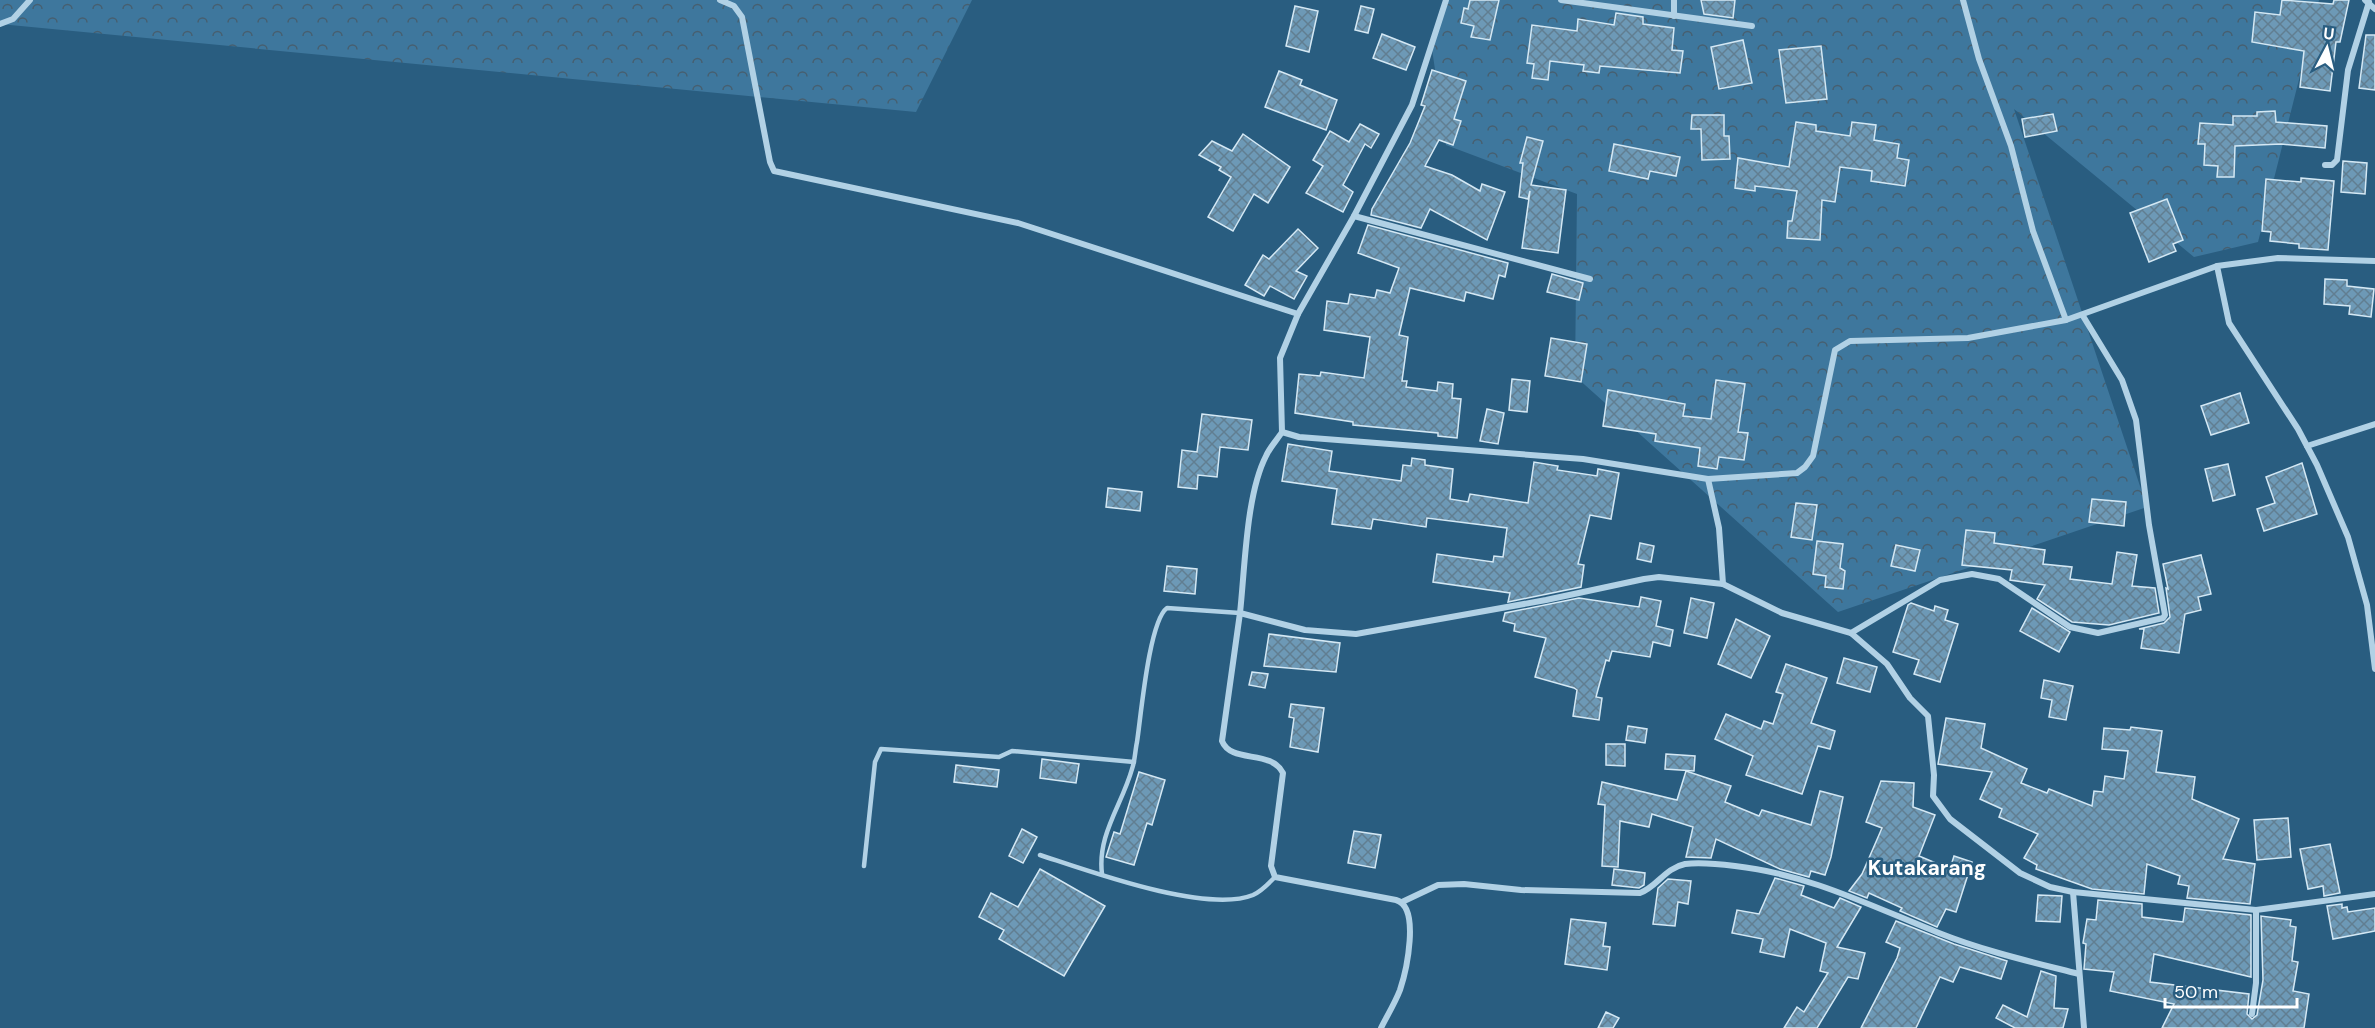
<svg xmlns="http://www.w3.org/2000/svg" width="2375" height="1028" font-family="'DM Sans',sans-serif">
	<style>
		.forest { fill: url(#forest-crowns) }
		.building { fill: url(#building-cross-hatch); stroke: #d4e8f4; stroke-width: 1.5 }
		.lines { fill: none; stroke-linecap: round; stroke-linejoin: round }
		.service { stroke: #b1d1e5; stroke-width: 4.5 }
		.minor { stroke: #b1d1e5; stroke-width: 6 }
		.labels { text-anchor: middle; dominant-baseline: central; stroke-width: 5; stroke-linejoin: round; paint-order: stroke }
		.quarter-label { font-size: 21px; font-weight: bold; fill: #fff; stroke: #295d80 }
	</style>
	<defs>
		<pattern id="forest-crowns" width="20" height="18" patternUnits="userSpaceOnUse" patternTransform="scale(1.5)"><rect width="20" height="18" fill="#3e779d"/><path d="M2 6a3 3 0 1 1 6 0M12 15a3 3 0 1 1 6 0" fill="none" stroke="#465f70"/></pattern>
		<pattern id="building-cross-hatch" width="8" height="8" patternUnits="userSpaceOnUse" patternTransform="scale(1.5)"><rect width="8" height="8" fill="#6d99b6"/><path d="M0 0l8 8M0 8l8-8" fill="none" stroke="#617e91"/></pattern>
	</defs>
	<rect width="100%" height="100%" fill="#295d80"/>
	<g class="forest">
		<polygon points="0,0 972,0 916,112 0,24"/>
		<polygon points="1445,0 2319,0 2258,242 2194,257 2014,109 2147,507 1838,612 1575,376 1577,194 1446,145 1431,42"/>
	</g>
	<g class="building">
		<polygon points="1470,0 1499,0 1490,40 1471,37 1474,26 1461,23 1464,8 1468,9"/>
		<polygon points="1701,0 1735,0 1733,18 1704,14"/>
		<polygon points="2282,0 2333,4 2334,0 2349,0 2340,42 2336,42 2330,91 2300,87 2304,51 2252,42 2255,12 2280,15"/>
		<polygon points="1295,6 1318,11 1309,52 1286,46"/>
		<polygon points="1361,6 1374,9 1368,33 1355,30"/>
		<polygon points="1616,13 1643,17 1643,24 1674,28 1672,50 1683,51 1680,73 1600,66 1599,73 1583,71 1584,65 1550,61 1548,80 1532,78 1534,64 1527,63 1532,25 1577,31 1578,19 1614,25"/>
		<polygon points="1382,34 1415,47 1406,70 1373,58"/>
		<polygon points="2366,35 2375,35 2375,90 2359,88"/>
		<polygon points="1743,40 1752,83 1719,89 1711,47"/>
		<polygon points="1821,46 1827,99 1786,103 1779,50"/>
		<polygon points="1432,70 1466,81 1454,119 1461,121 1453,145 1439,140 1425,166 1452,175 1480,191 1482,184 1505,192 1487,240 1430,209 1421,228 1371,215 1372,209 1410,143 1425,106 1421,105"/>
		<polygon points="1279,71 1302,80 1300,85 1337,100 1326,130 1265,107"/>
		<polygon points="2275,111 2276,122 2327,126 2325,148 2281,144 2235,146 2234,177 2217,177 2218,166 2204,165 2205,144 2198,144 2200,123 2233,125 2233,116 2257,116 2257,112"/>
		<polygon points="2053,114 2057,131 2025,137 2022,119"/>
		<polygon points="1692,115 1724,115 1724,136 1729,136 1730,159 1702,160 1701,129 1691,129"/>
		<polygon points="1796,122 1816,125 1816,131 1850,136 1852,122 1876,125 1874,140 1899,144 1897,158 1909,160 1905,186 1871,181 1872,171 1840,167 1835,202 1822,200 1820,240 1787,238 1788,221 1792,221 1797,191 1755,186 1755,191 1735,188 1738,158 1789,167"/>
		<polygon points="1360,124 1379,134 1371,148 1365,144 1343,185 1353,192 1343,212 1306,193 1323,166 1313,160 1330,131 1349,142"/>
		<polygon points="1243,134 1290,167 1268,203 1254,194 1233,231 1208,217 1231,177 1219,170 1221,167 1199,155 1212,141 1232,151"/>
		<polygon points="1527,137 1543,141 1531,185 1566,190 1558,253 1522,248 1530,191 1528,199 1519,197 1523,163 1520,163"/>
		<polygon points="1614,144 1680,157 1676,176 1650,171 1648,179 1609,171"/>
		<polygon points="2343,161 2367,163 2365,194 2341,192"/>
		<polygon points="2301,178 2334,181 2328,250 2299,248 2299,244 2270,241 2271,232 2262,231 2266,179 2301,182"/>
		<polygon points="2167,199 2183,240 2173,244 2176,251 2149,262 2130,213"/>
		<polygon points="1368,225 1508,263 1505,277 1499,275 1493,299 1466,292 1464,301 1410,288 1399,335 1408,337 1402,381 1407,381 1406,387 1437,391 1438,382 1453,384 1452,398 1461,399 1457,438 1438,436 1438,433 1353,425 1353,422 1295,413 1299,374 1320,376 1321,372 1364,378 1370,337 1324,330 1327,301 1348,304 1350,294 1375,298 1377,290 1390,293 1399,268 1358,253"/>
		<polygon points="1298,229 1318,248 1296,271 1307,276 1294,299 1270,286 1264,296 1245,285 1263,255 1269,259"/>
		<polygon points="1552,274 1583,283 1579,300 1547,292"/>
		<polygon points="2325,279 2347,280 2347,286 2374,289 2371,317 2349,314 2350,306 2324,304"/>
		<polygon points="1551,338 1587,344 1581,382 1545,376"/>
		<polygon points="1512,379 1530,381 1527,412 1509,410"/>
		<polygon points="1716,380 1745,384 1738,432 1748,433 1744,460 1719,457 1717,469 1698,466 1700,448 1655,441 1656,434 1603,426 1608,390 1685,404 1683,416 1711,419"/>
		<polygon points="2240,393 2249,423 2211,435 2201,406"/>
		<polygon points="1487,409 1504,413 1498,444 1480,441"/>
		<polygon points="1202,414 1252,420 1248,450 1220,447 1217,477 1198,475 1197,489 1178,487 1182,450 1197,452"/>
		<polygon points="1288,444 1332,451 1329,471 1401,481 1403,465 1411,466 1412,458 1425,460 1425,465 1453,469 1450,499 1468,502 1470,494 1528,503 1534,462 1558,466 1557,470 1597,476 1598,469 1619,473 1611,519 1590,515 1578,564 1584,565 1581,587 1508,602 1510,593 1433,582 1437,554 1493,562 1494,556 1503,557 1507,528 1427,518 1426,527 1373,519 1371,529 1332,524 1337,489 1282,481"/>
		<polygon points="2302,463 2317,514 2264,531 2257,509 2275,503 2266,477"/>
		<polygon points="2228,464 2235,495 2213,501 2205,469"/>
		<polygon points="1108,488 1142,492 1140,511 1106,507"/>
		<polygon points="2092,499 2126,502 2124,526 2089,522"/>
		<polygon points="1796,503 1817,505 1812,540 1791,537"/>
		<polygon points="1966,530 1995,533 1994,543 2045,550 2043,564 2072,567 2070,579 2112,584 2117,552 2137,555 2132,586 2155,588 2159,613 2109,625 2072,622 2037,599 2045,585 2010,580 2012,570 1962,565"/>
		<polygon points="1817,541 1843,544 1840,568 1845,571 1843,589 1825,587 1826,576 1813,574"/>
		<polygon points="1640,543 1654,546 1651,562 1637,559"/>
		<polygon points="1896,545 1920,550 1915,571 1891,566"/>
		<polygon points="2201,555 2211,594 2198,597 2201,610 2185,614 2179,653 2141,648 2144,629 2139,629 2164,623 2170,617 2166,588 2168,589 2163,564"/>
		<polygon points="1167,566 1197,569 1195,594 1164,591"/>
		<polygon points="1641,597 1661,601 1656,626 1673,630 1670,646 1653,642 1650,657 1612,651 1609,661 1606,660 1596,697 1602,698 1599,720 1573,716 1577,690 1574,688 1535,677 1546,638 1514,631 1515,624 1503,621 1505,613 1579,598 1639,607"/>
		<polygon points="1691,598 1714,603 1707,638 1684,633"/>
		<polygon points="1911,603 1934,611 1935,606 1948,610 1945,620 1958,624 1940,682 1914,674 1919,660 1893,652 1908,605"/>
		<polygon points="2032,608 2070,632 2059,652 2020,631"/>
		<polygon points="1736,619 1770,636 1751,678 1718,664"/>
		<polygon points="1269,634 1340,643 1336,672 1264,666"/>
		<polygon points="1844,658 1877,667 1870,692 1837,683"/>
		<polygon points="1786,664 1827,678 1811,723 1835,731 1830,749 1818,746 1802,794 1746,775 1753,756 1715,739 1726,714 1761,729 1764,721 1773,724 1783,694 1776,692"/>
		<polygon points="1252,672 1268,674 1265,688 1249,685"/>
		<polygon points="2044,680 2073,686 2066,720 2049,717 2052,700 2041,698"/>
		<polygon points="1291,704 1324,708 1318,752 1290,747 1294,718 1289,717"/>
		<polygon points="1946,718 1985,724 1981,748 2027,769 2021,783 2047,793 2049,789 2092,806 2094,791 2103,792 2105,776 2124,779 2128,751 2102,749 2104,728 2130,730 2131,727 2162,731 2156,772 2195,777 2192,799 2239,819 2223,859 2255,864 2250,904 2187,898 2189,886 2178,884 2180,876 2147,864 2144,894 2092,889 2036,869 2037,865 2024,858 2038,834 1999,817 2002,809 1980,799 1992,772 1938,764"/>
		<polygon points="1628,726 1647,729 1645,743 1626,740"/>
		<polygon points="1606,744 1625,744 1625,766 1606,765"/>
		<polygon points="1666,754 1695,756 1694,771 1665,769"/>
		<polygon points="1042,759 1079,764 1076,783 1040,778"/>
		<polygon points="956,765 999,770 997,787 954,782"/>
		<polygon points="1686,771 1731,786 1725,802 1759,816 1762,810 1811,825 1820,791 1843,797 1831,857 1825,875 1811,871 1809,877 1780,869 1716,839 1711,858 1686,857 1693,827 1652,814 1649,827 1620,821 1618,867 1602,866 1605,805 1598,804 1602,782 1677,800"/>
		<polygon points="1139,772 1165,780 1152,825 1147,823 1134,865 1106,857 1114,832 1120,834"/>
		<polygon points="1881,781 1914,783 1913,807 1935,815 1919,856 1950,869 1954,856 1972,862 1956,912 1946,909 1937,927 1900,911 1902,908 1869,893 1867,898 1849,891 1862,874 1882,828 1866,822"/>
		<polygon points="2288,818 2291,857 2257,860 2254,820"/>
		<polygon points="1022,829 1037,837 1023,863 1009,856"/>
		<polygon points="1354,831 1381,835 1375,868 1348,863"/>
		<polygon points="2330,844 2340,893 2324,896 2323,886 2308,889 2300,849"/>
		<polygon points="1040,869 1105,906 1064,976 999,939 1004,930 979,917 991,893 1018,907"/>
		<polygon points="1614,869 1645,873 1644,885 1639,888 1612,885"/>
		<polygon points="1775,878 1804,886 1801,895 1834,908 1840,898 1861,907 1837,947 1865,953 1858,979 1848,977 1817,1028 1784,1028 1797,1007 1804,1012 1828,973 1820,971 1826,943 1790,929 1784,957 1760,952 1763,939 1732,933 1737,910 1759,914"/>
		<polygon points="1668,879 1691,881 1688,904 1678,902 1675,926 1653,924 1658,888"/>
		<polygon points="2038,895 2062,896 2060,922 2036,921"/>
		<polygon points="2098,900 2142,904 2142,917 2183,922 2185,908 2251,915 2251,977 2154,954 2150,982 2249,994 2247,1014 2252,1019 2257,1015 2263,980 2261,916 2291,920 2290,926 2296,927 2292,961 2298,962 2293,991 2309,994 2304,1028 2162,1028 2174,1004 2110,991 2114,972 2084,969 2086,944 2083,943 2087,919 2096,920"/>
		<polygon points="2342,904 2342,908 2347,907 2348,912 2375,908 2375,931 2333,939 2327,906"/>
		<polygon points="1571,919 1606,923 1603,946 1610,947 1607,970 1565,964"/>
		<polygon points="1896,921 1954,944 2007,961 2001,979 1960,967 1953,982 1940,977 1916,1028 1861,1028 1897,958 1900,948 1886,942"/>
		<polygon points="2041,971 2056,976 2054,1008 2068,1009 2063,1028 2015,1028 1996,1018 2003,1005 2027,1017"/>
		<polygon points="1606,1012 1619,1018 1613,1028 1598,1028"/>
	</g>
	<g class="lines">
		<g class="service">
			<path d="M1040 855C1089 871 1206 914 1253 895 1262 891 1268 884 1275 877"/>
			<polyline points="864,866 875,762 881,749 999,757 1012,751 1134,762"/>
			<path d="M1102 874C1097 835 1122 805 1132 769 1135 761 1135 751 1137 742 1141 716 1149 621 1167 608L1240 613"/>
		</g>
		<g class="minor">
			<polyline points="720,0 734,6 742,17 770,162 774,171 1018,223 1298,314"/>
			<polyline points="1446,0 1412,105 1354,216 1298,314 1280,358 1282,432 1299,437 1583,459 1708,479 1719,528 1723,584 1782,613 1851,633 1887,664 1910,698 1928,716 1934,775 1933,796 1950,819 2020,873 2050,887 2073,892 2256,910 2375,894"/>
			<polyline points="1561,0 1752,26"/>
			<polyline points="1963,0 1979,59 2011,146 2033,231 2066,320"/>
			<polyline points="2365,0 2375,9"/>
			<polyline points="1674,16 1674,0"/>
			<polyline points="0,24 13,19 30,0"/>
			<polyline points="2325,165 2332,165 2337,160 2348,70 2369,2"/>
			<polyline points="1354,216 1590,279"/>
			<polyline points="2217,266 2229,323 2298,429 2317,465 2348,537 2367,605 2375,669"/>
			<path d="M1282 432C1277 440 1270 447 1266 456 1246 495 1245 568 1240 613L1305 630 1356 634 1546 600 1644 579 1659 577 1723 584"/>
			<polyline points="2307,446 2375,424"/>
			<polyline points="1708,479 1797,473 1805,467 1813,456 1835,350 1850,341 1968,338 2066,320 2217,266 2278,258 2375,261"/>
			<path d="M1240 613 1222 741C1231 764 1271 749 1283 773L1271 866 1275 877 1396 900C1421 907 1406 972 1400 990 1395 1003 1387 1016 1381 1028"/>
			<polyline points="1851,633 1940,580 1972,574 1999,579 2070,627 2098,633 2163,618 2165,615 2149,525 2136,420 2122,380 2083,316"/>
			<polyline points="2073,892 2084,1028"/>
			<path d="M1402 902 1438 885 1464 884 1521 890 1640 893C1657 887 1665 868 1685 864 1701 862 1719 864 1735 866 1808 874 1871 906 1939 933 1984 951 2032 962 2079 974"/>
			<polyline points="2252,1014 2256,983 2256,910"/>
		</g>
	</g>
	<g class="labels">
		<g class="quarter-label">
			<text x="1927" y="868">Kutakarang</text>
		</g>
	</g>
	<g transform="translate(2327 48) rotate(7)" stroke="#295d80" stroke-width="4.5" paint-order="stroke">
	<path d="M0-4.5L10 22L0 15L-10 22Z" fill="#ffffff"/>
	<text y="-9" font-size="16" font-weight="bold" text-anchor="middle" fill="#ffffff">U</text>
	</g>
	<path d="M2165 998v9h132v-9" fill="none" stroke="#ffffff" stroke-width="3"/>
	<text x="2174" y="998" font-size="18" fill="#ffffff" stroke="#295d80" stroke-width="4.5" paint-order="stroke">50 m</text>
</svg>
